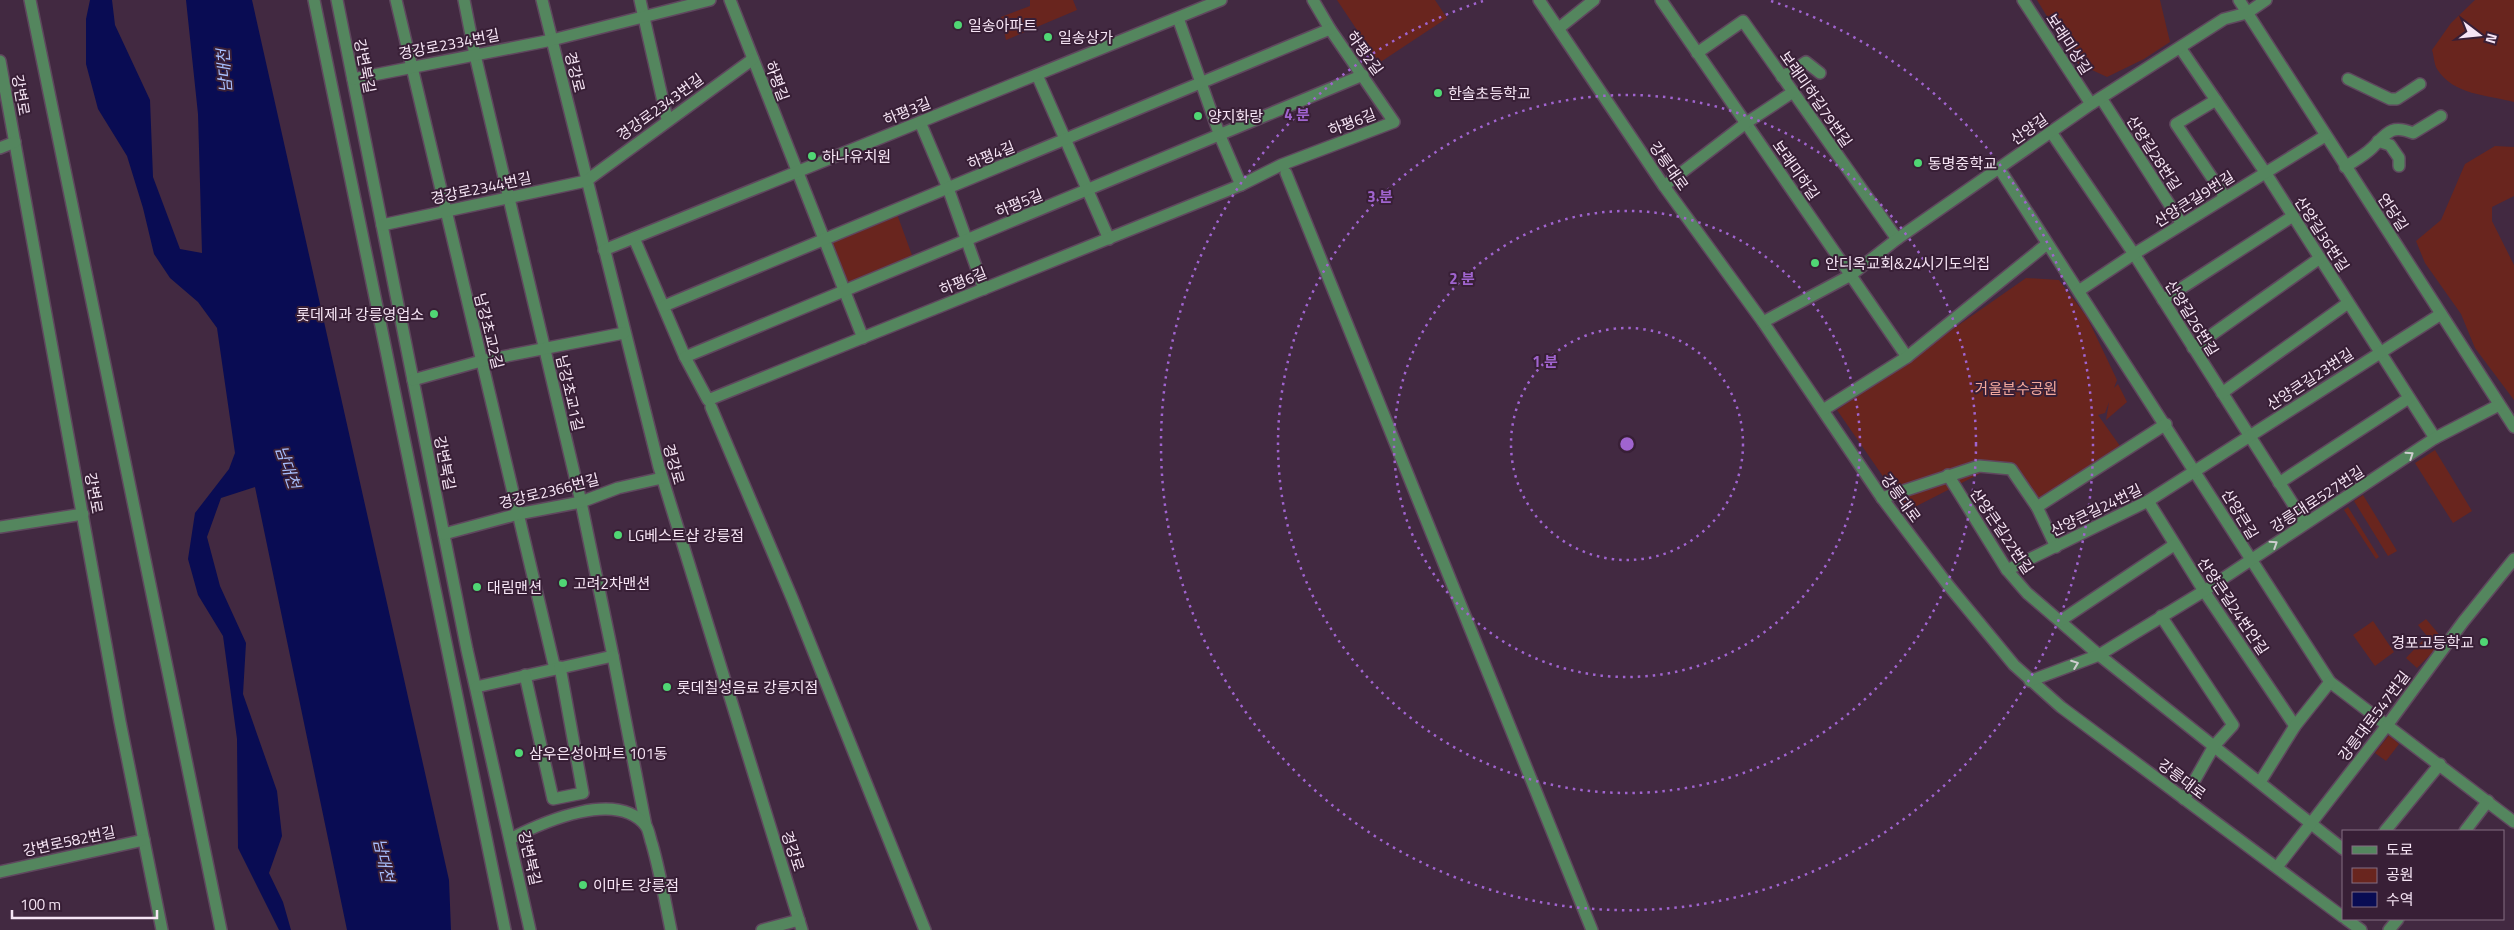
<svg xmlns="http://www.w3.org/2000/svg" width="2514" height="930" font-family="'Titillium Web','Noto Sans KR',sans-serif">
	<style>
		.green { fill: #69251e }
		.water { fill: #090c53 }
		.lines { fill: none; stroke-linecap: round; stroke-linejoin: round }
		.minor-casing { stroke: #5f475e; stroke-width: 14 }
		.minor { stroke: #54865e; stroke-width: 11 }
		.oneway { stroke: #cecdcf }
		.ring { fill: none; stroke: #a064cf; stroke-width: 2.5; stroke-dasharray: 2.5 5 }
		.poi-dot { fill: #50d674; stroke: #381f36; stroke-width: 2 }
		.labels { text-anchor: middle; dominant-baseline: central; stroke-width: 4; stroke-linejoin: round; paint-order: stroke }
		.poi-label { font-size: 15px; fill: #f6e5f5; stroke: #381f36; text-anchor: start }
		.street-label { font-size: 15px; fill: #f6e5f5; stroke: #381f36 }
		.park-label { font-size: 15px; fill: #f3a89c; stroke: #381f36 }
		.water-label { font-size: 16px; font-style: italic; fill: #a8befc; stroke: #381f36 }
		.centre { fill: #a064cf; stroke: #381f36; stroke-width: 2.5 }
		.ring-label { font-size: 15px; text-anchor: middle; font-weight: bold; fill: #a064cf; stroke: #381f36; stroke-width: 4; stroke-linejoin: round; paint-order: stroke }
	</style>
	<rect width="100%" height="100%" fill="#422941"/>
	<g class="green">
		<polygon points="1030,0 1073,0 1077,10 1006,40 1001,17 1030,6"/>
		<polygon points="1337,0 1435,0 1447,18 1379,63"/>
		<polygon points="2037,0 2160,0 2170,42 2144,59 2107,77 2075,62"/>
		<path d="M2475 0H2514V102C2488 95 2453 95 2437 69 2434 64 2434 56 2432 50L2451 23Z"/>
		<polygon points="2495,146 2514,147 2514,196 2492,207 2492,221 2514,265 2514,400 2475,348 2461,314 2425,263 2416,241 2441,220 2465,164"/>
		<polygon points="897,214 913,258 848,285 829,242"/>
		<polygon points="2026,278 2059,280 2087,317 2117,380 2114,388 2118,384 2127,402 2106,420 2109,402 2105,413 2098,415 2120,446 2036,504 2010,474 1983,472 1907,511 1837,410"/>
		<polygon points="2435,450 2472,511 2453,523 2415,463"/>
		<polygon points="2363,495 2397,551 2388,556 2354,501"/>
		<polygon points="2348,507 2379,557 2376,559 2344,510"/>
		<polygon points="2426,619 2442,638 2435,644 2438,647 2417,668 2406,658 2427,636 2418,625"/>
		<polygon points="2373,621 2394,652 2375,666 2353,635"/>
		<polygon points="2389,735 2399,744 2386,761 2375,753"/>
	</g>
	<polygon class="water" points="90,0 112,0 115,25 150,100 153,177 180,249 202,253 198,114 186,0 252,0 449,880 451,930 347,930 255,487 221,498 207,537 220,586 246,643 243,694 277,791 282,836 269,873 283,902 291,930 279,930 238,848 237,739 223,636 198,595 188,559 195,513 229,469 235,453 217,328 198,302 170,278 154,254 143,208 127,156 98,109 86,64 86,19"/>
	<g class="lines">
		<defs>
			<g id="minor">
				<polyline points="30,0 221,930"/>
				<polyline points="314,0 505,930"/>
				<polyline points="337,0 467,650 530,930"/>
				<polyline points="396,0 555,669"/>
				<polyline points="464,0 475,55 581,502 613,656 476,687"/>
				<polyline points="542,0 659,467 802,930"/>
				<polyline points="640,0 667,119"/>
				<polyline points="730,0 863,338"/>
				<polyline points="1539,0 1664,186 1763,322 1882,498 1948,585 2014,665 2061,707 2343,917"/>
				<polyline points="1661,0 1907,357"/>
				<polyline points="2023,0 2091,104"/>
				<polyline points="2239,0 2514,427"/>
				<polyline points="1178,18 1220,136 1241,185"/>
				<polyline points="1559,28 1594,0"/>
				<polyline points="2181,49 2265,172 2435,438"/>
				<polyline points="1697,53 1743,21 1897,239"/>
				<polyline points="0,61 120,722 162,930"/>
				<polyline points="1037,75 1109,239"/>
				<polyline points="1782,77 1806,62 1820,73"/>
				<polyline points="353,79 552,40 710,0"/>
				<polyline points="2348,79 2390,99 2397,99 2420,84"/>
				<polyline points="2101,98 2182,224"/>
				<polyline points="2216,100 2176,124 2225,197"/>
				<polyline points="920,122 948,188 984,289"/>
				<polyline points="2051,132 2134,254 2305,523"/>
				<polyline points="2378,141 2390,145 2399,158 2399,166"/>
				<polyline points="0,148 15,142"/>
				<path d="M2345 167C2354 161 2365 155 2372 148 2387 133 2391 124 2413 133L2441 116"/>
				<polyline points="1999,168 2330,682 2514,822"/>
				<polyline points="1286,173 1592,930"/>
				<polyline points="1664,186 1746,123 1793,92"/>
				<polyline points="382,225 586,181 753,59"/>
				<polyline points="634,238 685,357 708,400 1241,185 1281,165 1394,122 1330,29 1313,0"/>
				<polyline points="604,250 1221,0"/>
				<polyline points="2080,290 2134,254 2325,136"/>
				<polyline points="2163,300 2293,216"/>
				<polyline points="664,306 1330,29"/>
				<polyline points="1763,322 1851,275 1897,239 2091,104 2224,19 2247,13 2266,0"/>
				<polyline points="2193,348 2320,258"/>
				<polyline points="685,357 1363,75"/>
				<polyline points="413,380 481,361 624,333"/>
				<polyline points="2222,393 2348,303"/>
				<polyline points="711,407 792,598 925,930"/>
				<polyline points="1823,410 1907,357 2047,244"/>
				<polyline points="1948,475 2007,570 2027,593 2099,655 2343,849"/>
				<polyline points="2279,483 2409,398"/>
				<polyline points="1882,498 1979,466 2011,469 2037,507 2056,547"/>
				<polyline points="2148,501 2204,591 2295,726"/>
				<polyline points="2037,507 2166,424"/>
				<polyline points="0,527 83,514"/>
				<polyline points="444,534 518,514 581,502 618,488 662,478"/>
				<polyline points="2007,570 2148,501 2441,314"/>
				<polyline points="2161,616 2233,725 2214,746 2184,799"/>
				<polyline points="2060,621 2174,545"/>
				<polyline points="613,656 646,826"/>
				<polyline points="525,675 553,799 583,793 560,667"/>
				<polyline points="2030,681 2099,655 2204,591 2435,438 2499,405"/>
				<polyline points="2260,782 2295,726 2330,682"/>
				<polyline points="2385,831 2440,764"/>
				<polyline points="2465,831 2488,801"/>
				<path d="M510 839C543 822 617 789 646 826 649 830 650 839 652 844 660 872 665 901 671 930"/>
				<polyline points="2277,867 2388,724 2463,622 2514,559"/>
				<polyline points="0,872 144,840"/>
				<polyline points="2346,919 2361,930"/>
				<polyline points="762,930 799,920"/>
				<polyline points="2389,930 2398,919"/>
			</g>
		</defs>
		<use href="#minor" class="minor-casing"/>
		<use href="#minor" class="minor"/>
	</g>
	<defs><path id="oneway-chevron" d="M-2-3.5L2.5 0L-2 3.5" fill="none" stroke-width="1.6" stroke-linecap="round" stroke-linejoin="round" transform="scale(1.25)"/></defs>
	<g class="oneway">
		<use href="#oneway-chevron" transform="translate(2410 455) rotate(-34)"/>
		<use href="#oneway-chevron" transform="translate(2274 544) rotate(-33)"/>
		<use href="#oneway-chevron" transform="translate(2075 664) rotate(-21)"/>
	</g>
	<g class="ring">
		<circle cx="1627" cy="444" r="116"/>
		<circle cx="1627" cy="444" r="233"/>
		<circle cx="1627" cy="444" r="349"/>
		<path d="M1771 1A466 466 0 1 1 1483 1"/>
	</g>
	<g class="poi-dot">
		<circle cx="958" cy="25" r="5"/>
		<circle cx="1048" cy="37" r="5"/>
		<circle cx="1438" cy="93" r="5"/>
		<circle cx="1198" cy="116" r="5"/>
		<circle cx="812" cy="156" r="5"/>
		<circle cx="1918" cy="163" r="5"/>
		<circle cx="1815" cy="263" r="5"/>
		<circle cx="434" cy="314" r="5"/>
		<circle cx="618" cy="535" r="5"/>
		<circle cx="563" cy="583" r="5"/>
		<circle cx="477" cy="587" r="5"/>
		<circle cx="2484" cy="642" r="5"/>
		<circle cx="667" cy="687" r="5"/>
		<circle cx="519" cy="753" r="5"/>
		<circle cx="583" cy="885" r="5"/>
	</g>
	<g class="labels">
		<g class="poi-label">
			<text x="968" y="25">일송아파트</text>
			<text x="1058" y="37">일송상가</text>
			<text x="1448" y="93">한솔초등학교</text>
			<text x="1208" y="116">양지화랑</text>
			<text x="822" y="156">하나유치원</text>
			<text x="1928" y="163">동명중학교</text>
			<text x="1825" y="263">안디옥교회&amp;24시기도의집</text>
			<text x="424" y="314" text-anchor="end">롯데제과 강릉영업소</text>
			<text x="628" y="535">LG베스트샵 강릉점</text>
			<text x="573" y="583">고려2차맨션</text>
			<text x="487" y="587">대림맨션</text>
			<text x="2474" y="642" text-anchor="end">경포고등학교</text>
			<text x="677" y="687">롯데칠성음료 강릉지점</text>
			<text x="529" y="753">삼우은성아파트 101동</text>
			<text x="593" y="885">이마트 강릉점</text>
		</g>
		<g class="street-label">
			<text transform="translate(449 44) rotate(-11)">경강로2334번길</text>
			<text transform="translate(2069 44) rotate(57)">보래미상길</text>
			<text transform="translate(1365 53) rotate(54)">하평2길</text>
			<text transform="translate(365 66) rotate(79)">강변북길</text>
			<text transform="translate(575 72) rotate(76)">경강로</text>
			<text transform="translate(777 81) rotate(69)">하평길</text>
			<text transform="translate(21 95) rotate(80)">강변로</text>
			<text transform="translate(1816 99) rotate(55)">보래미하길79번길</text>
			<text transform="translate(660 107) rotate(-36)">경강로2343번길</text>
			<text transform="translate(907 111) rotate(-22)">하평3길</text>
			<text transform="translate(1352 122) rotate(-21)">하평6길</text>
			<text transform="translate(2029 129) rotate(-35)">산양길</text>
			<text transform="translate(2154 153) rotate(57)">산양길28번길</text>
			<text transform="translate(991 155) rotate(-22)">하평4길</text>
			<text transform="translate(1669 166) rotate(55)">강릉대로</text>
			<text transform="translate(1796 170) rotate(55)">보래미하길</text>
			<text transform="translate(481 188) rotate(-12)">경강로2344번길</text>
			<text transform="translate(2194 199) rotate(-32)">산양큰길9번길</text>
			<text transform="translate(1019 203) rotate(-22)">하평5길</text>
			<text transform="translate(2393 212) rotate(57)">연당길</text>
			<text transform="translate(2322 234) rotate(57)">산양길36번길</text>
			<text transform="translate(963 281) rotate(-22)">하평6길</text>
			<text transform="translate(2192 318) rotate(58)">산양길26번길</text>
			<text transform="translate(489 331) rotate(76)">남강초교2길</text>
			<text transform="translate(2310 379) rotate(-33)">산양큰길23번길</text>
			<text transform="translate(570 393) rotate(77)">남강초교1길</text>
			<text transform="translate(445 463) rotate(79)">강변북길</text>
			<text transform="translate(674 464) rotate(74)">경강로</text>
			<text transform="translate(549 491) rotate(-14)">경강로2366번길</text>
			<text transform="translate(94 493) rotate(80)">강변로</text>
			<text transform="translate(1901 498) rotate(54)">강릉대로</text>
			<text transform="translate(2317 499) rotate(-33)">강릉대로527번길</text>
			<text transform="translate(2096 510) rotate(-26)">산양큰길24번길</text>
			<text transform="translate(2240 514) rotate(59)">산양큰길</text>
			<text transform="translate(2002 531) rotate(56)">산양큰길22번길</text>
			<text transform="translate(2233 606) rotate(56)">산양큰길24번안길</text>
			<text transform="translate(2374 716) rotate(-53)">강릉대로547번길</text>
			<text transform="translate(2182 779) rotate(37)">강릉대로</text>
			<text transform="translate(69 841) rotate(-12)">강변로582번길</text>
			<text transform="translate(793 851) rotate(72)">경강로</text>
			<text transform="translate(530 858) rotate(77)">강변북길</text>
		</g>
		<g class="park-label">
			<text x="2016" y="388">거울분수공원</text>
		</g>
		<g class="water-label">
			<text transform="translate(224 71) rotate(-94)">남대천</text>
			<text transform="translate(288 467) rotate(71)">남대천</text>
			<text transform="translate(384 860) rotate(78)">남대천</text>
		</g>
	</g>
	<circle cx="1627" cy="444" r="8" class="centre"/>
	<g class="ring-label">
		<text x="1297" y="120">4 분</text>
		<text x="1380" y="202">3 분</text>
		<text x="1462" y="284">2 분</text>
		<text x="1545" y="367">1 분</text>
	</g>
	<rect x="2342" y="830" width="162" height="90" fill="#381f36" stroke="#846e82"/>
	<rect x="2352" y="846" width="25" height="8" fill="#54865e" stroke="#846e82"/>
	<text x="2386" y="855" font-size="15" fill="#f6e5f5">도로</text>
	<rect x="2352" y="868" width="25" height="15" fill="#69251e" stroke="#846e82"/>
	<text x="2386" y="880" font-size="15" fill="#f6e5f5">공원</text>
	<rect x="2352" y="892" width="25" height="15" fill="#090c53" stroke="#846e82"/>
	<text x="2386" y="905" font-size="15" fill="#f6e5f5">수역</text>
	<g transform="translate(2479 35) rotate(106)" stroke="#381f36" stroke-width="4" paint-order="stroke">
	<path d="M0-4L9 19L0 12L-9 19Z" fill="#f6e5f5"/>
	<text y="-8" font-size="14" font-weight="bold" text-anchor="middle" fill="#f6e5f5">N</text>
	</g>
	<path d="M12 910v8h145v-8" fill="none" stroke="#f6e5f5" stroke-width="2.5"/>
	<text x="20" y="910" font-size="15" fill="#f6e5f5" stroke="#381f36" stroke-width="4" paint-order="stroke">100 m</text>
</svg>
